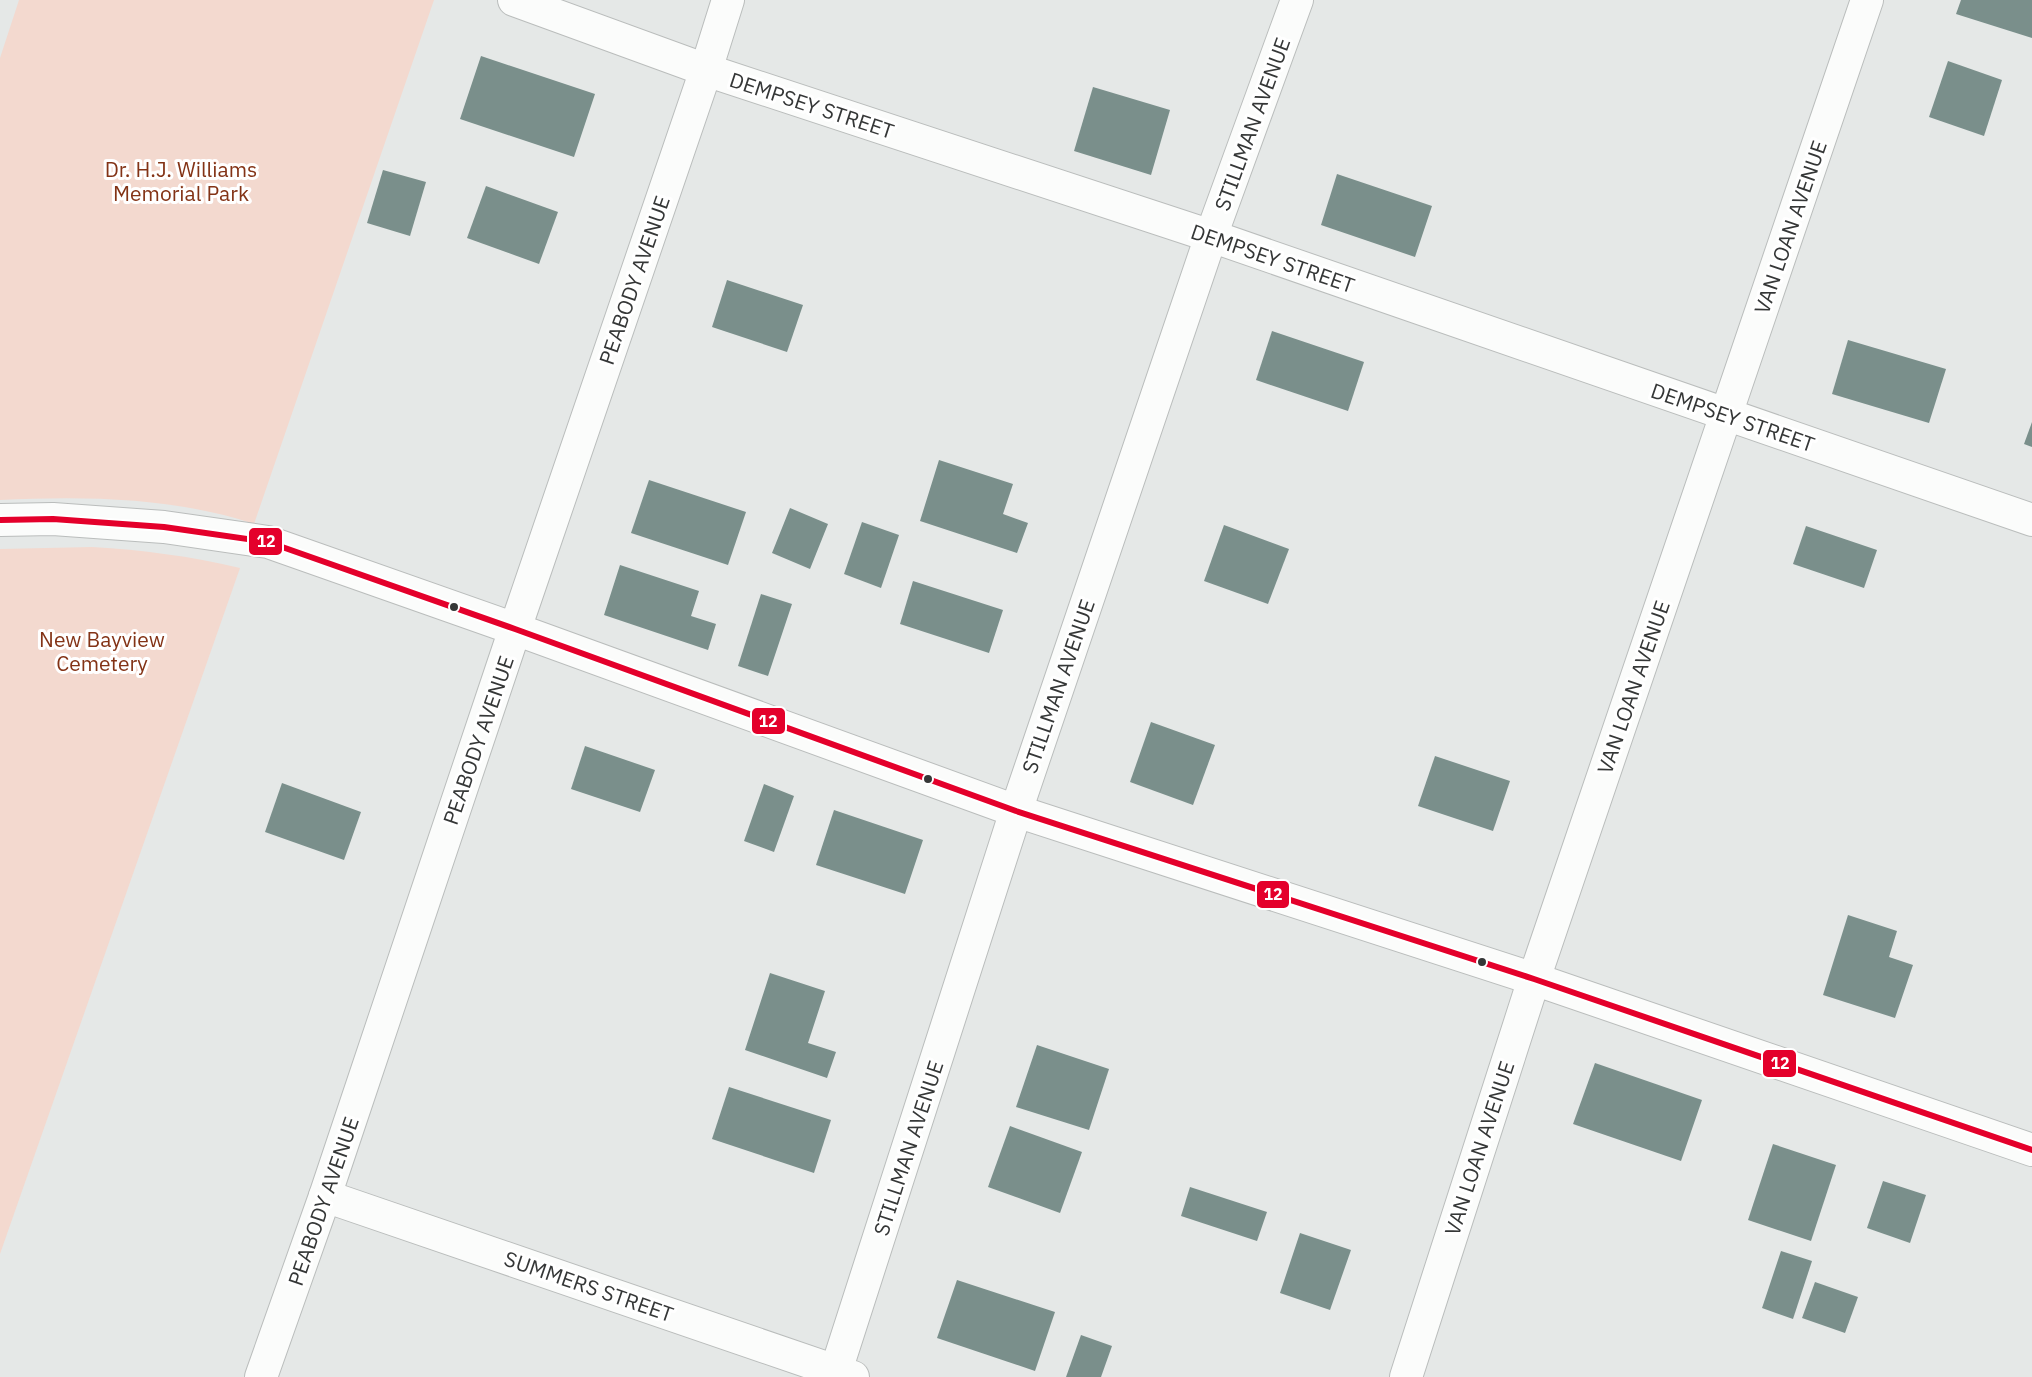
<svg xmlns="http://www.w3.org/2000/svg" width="2032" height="1377" font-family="'IBM Plex Sans',sans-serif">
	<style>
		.green { fill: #f3d9cf }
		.building { fill: #7a8f8b }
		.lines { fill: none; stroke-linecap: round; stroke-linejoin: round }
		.minor-casing { stroke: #babdbc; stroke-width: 34 }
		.minor { stroke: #fbfcfb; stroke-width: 32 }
		.bus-1-casing { stroke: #fff; stroke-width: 10 }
		.bus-1 { stroke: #e4002b; stroke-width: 6 }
		.bus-dot { fill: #353737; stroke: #fff; stroke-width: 2 }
		.labels { text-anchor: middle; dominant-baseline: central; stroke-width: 6; stroke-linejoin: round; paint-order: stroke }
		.street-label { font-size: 21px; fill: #353737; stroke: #fff }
		.park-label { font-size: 21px; fill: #833316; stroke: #fff }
		.line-badge { stroke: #fff; stroke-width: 2 }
		.badge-label { font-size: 16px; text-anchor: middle; font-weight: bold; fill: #fff }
	</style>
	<rect width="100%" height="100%" fill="#e5e8e7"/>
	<g class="green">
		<path d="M19 0H434L254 524C174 497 84 496 0 500V58Z"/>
		<path d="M92 547C143 550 189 556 240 568L0 1254V549Z"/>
	</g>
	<g class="building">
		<polygon points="1961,0 2032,0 2032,38 1956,14"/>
		<polygon points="481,56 595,94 574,157 460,119"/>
		<polygon points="1948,61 2002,80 1984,136 1929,117"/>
		<polygon points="1093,87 1170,110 1151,175 1074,151"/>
		<polygon points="383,170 426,182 410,236 367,223"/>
		<polygon points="1337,174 1432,206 1415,257 1321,225"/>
		<polygon points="486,186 558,212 539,264 467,238"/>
		<polygon points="727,280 803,305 787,352 712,327"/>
		<polygon points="1272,331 1364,362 1348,411 1256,380"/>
		<polygon points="1848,340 1946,369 1929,423 1832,394"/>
		<polygon points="2032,422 2032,447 2024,444"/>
		<polygon points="939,460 1013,484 1003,514 1028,523 1017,553 920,521"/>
		<polygon points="649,480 746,512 728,565 631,533"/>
		<polygon points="790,508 828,524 810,569 772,553"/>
		<polygon points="862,522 899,535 881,588 844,574"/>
		<polygon points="1224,525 1289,549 1268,604 1204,581"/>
		<polygon points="1806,526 1877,550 1864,588 1793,564"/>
		<polygon points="620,565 699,591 691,616 716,624 708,650 604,615"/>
		<polygon points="913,581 1003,610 989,653 900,624"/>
		<polygon points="761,594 792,604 768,676 738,666"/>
		<polygon points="1151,722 1215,745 1193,805 1130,782"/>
		<polygon points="585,746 655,770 640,812 571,789"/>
		<polygon points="1435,756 1510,781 1493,831 1418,806"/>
		<polygon points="282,783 361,812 344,860 265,832"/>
		<polygon points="764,784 794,796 774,852 744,841"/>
		<polygon points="834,810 923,840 905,894 816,865"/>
		<polygon points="1848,915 1897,931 1889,957 1913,965 1895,1018 1823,995"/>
		<polygon points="770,973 825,991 808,1043 836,1052 827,1078 745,1050"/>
		<polygon points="1037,1045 1109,1069 1089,1130 1016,1107"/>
		<polygon points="1595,1063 1702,1100 1681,1161 1573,1124"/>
		<polygon points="729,1087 831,1120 814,1173 712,1139"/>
		<polygon points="1010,1126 1082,1152 1060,1213 988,1187"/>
		<polygon points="1773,1144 1836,1165 1811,1241 1748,1220"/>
		<polygon points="1883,1181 1926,1195 1910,1243 1867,1228"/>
		<polygon points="1190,1187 1267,1212 1257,1241 1181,1216"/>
		<polygon points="1300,1233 1351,1250 1330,1310 1280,1293"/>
		<polygon points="1781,1251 1812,1261 1793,1319 1762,1308"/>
		<polygon points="957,1280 1055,1312 1035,1371 937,1338"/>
		<polygon points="1815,1282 1858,1297 1845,1333 1802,1318"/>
		<polygon points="1081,1335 1112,1346 1101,1377 1066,1377"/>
	</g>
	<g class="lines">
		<defs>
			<g id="minor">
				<polyline points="514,0 706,70 1211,236 2032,520"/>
				<polyline points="0,520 53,519 164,527 268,542 515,629 1016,811 1534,979 2032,1150"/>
				<polyline points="325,1196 853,1377"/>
				<polyline points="261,1377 325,1196 515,629 706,70 728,0"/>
				<polyline points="834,1377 1016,811 1211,236 1297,0"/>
				<polyline points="1406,1377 1534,979 1867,0"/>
			</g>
		</defs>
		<use href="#minor" class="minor-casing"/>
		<use href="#minor" class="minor"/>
		<defs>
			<polyline id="bus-1" points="0,520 53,519 164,527 268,542 515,629 1016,811 1534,979 2032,1150"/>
		</defs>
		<use href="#bus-1" class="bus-1-casing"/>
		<use href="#bus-1" class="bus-1"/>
	</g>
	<g class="bus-dot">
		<circle cx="454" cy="607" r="5"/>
		<circle cx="928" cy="779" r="5"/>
		<circle cx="1482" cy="962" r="5"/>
	</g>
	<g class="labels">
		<g class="street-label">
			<text transform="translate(812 105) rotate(18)">DEMPSEY STREET</text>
			<text transform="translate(1252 124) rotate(-70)">STILLMAN AVENUE</text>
			<text transform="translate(1790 227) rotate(-71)">VAN LOAN AVENUE</text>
			<text transform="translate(1273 258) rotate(19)">DEMPSEY STREET</text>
			<text transform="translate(634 280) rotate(-71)">PEABODY AVENUE</text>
			<text transform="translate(1733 417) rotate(19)">DEMPSEY STREET</text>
			<text transform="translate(1058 686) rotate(-71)">STILLMAN AVENUE</text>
			<text transform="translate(1633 687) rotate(-71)">VAN LOAN AVENUE</text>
			<text transform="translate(478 740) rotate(-71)">PEABODY AVENUE</text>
			<text transform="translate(908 1148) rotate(-72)">STILLMAN AVENUE</text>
			<text transform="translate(1479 1148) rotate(-72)">VAN LOAN AVENUE</text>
			<text transform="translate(323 1201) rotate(-71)">PEABODY AVENUE</text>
			<text transform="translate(589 1286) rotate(19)">SUMMERS STREET</text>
		</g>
		<g class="park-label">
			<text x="181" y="169">Dr. H.J. Williams<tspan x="181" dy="24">Memorial Park</tspan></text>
			<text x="102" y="639">New Bayview<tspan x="102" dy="24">Cemetery</tspan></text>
		</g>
	</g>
	<g class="line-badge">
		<rect x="248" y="527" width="35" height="29" rx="6" fill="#e4002b"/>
		<rect x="751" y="707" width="35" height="28" rx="6" fill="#e4002b"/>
		<rect x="1256" y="880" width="34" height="29" rx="6" fill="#e4002b"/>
		<rect x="1762" y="1049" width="35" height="29" rx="6" fill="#e4002b"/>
	</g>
	<g class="badge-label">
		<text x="266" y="547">12</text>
		<text x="768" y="727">12</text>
		<text x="1273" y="900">12</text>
		<text x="1780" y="1069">12</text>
	</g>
</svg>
